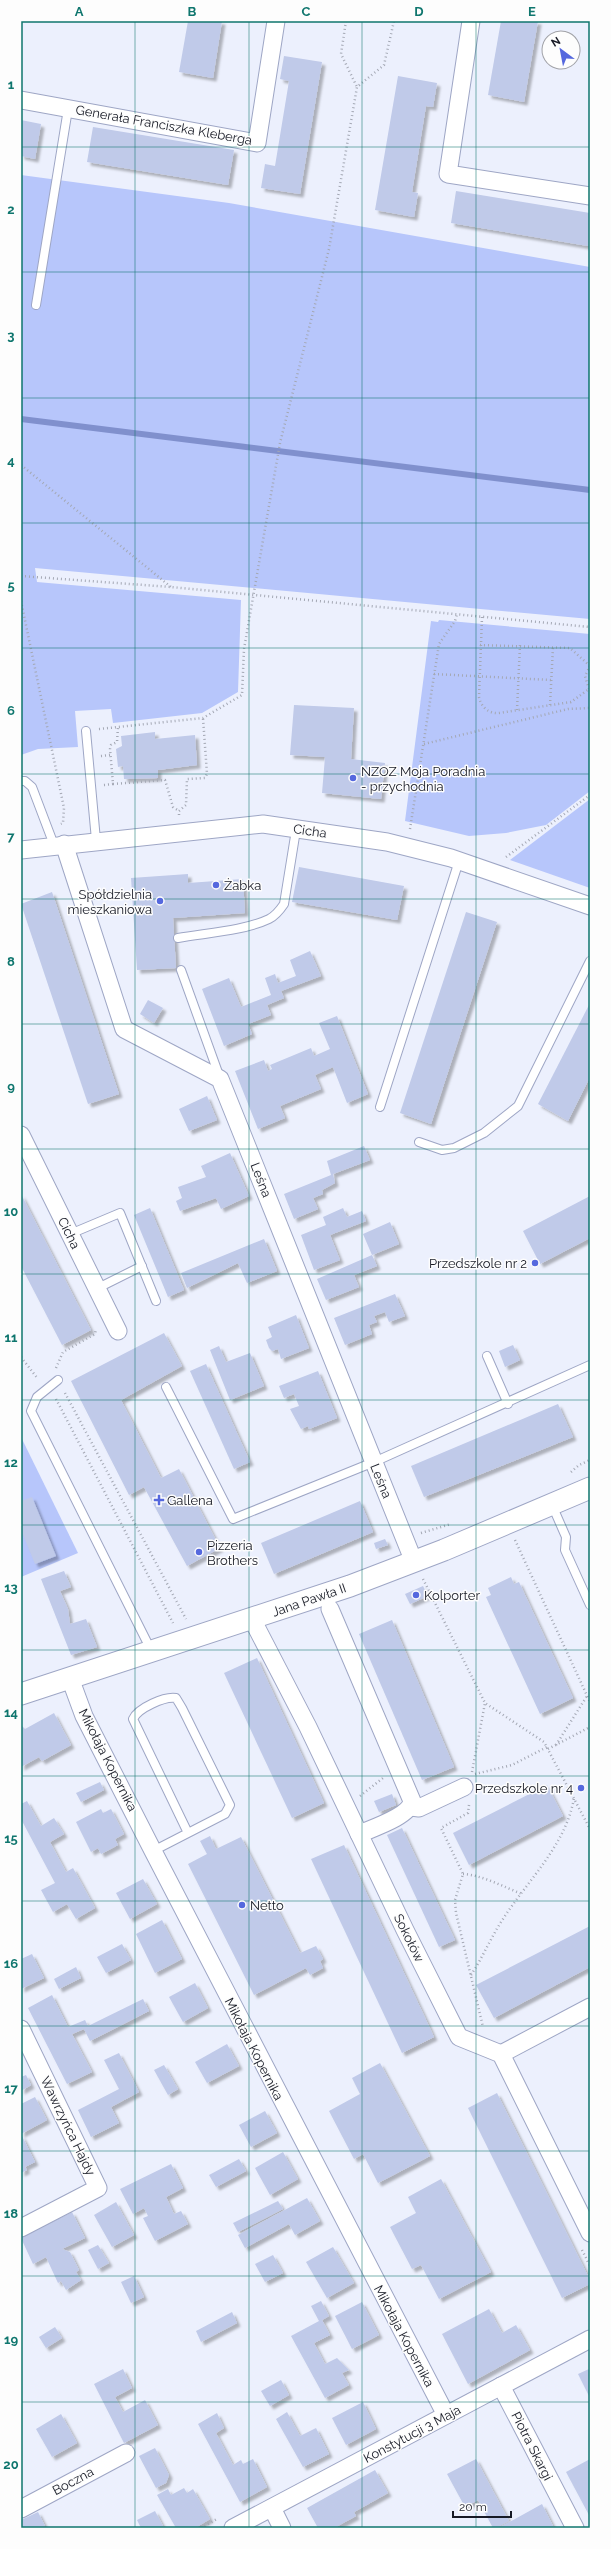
<svg xmlns="http://www.w3.org/2000/svg" width="611" height="2549" font-family="Raleway,sans-serif">
	<style>
		.green { fill: #b7c6fb }
		.lines { fill: none; stroke-linecap: round; stroke-linejoin: round }
		.stream { stroke: #8090cd; stroke-width: 6 }
		.building { fill: #c0cae9; filter: url(#shadow) }
		.service-casing { stroke: #9ea6c5; stroke-width: 10 }
		.minor-casing { stroke: #9ea6c5; stroke-width: 19 }
		.tertiary-casing { stroke: #9ea6c5; stroke-width: 23 }
		.path { stroke: #a4a8b4; stroke-width: 2.5; stroke-dasharray: 1 3; stroke-linecap: butt }
		.service { stroke: #fff; stroke-width: 8 }
		.minor { stroke: #fff; stroke-width: 17 }
		.tertiary { stroke: #fff; stroke-width: 21 }
		.grid { fill: none; stroke: #0f766e; stroke-width: 1; stroke-opacity: 0.55 }
		.poi-dot { fill: #5568de; stroke: #fdfdfd; stroke-width: 1.5 }
		.labels { text-anchor: middle; dominant-baseline: central; stroke-width: 3; stroke-linejoin: round; paint-order: stroke }
		.street-label { font-size: 13px; fill: #171a25; stroke: #fdfdfd }
		.poi-label { font-size: 13px; fill: #171a25; stroke: #fdfdfd; text-anchor: start }
		.neatline { fill: none; stroke: #0f766e; stroke-width: 1.5 }
		.grid-label { font-size: 13px; text-anchor: middle; font-weight: bold; fill: #0f766e }
	</style>
	<defs>
		<filter id="shadow"><feDropShadow dx="3.5" dy="3.5" stdDeviation="1" flood-color="#0004"/></filter>
	</defs>
	<rect width="100%" height="100%" fill="#ecf0fd"/>
	<g class="green">
		<polygon points="21,175 229,203 590,267 590,619 35,568 37,582 241,600 238,692 202,713 113,723 111,709 75,711 78,747 38,749 21,755"/>
		<polygon points="439,620 590,634 590,791 546,825 506,833 469,836 405,821 431,621 438,622"/>
		<polygon points="590,799 590,888 510,860"/>
		<polygon points="21,1437 78,1553 21,1577"/>
	</g>
	<g class="lines">
		<polyline class="stream" points="21,419 590,490"/>
	</g>
	<g class="building">
		<polygon points="188,21 222,21 213,78 179,72"/>
		<polygon points="501,21 538,21 524,102 488,95"/>
		<polygon points="284,56 322,62 300,194 261,188 265,164 275,166 289,81 280,79"/>
		<polygon points="398,76 437,83 433,107 426,106 412,192 418,193 414,217 375,210"/>
		<polygon points="21,120 41,124 35,159 21,156"/>
		<polygon points="93,127 234,150 228,185 87,162"/>
		<polygon points="456,191 590,213 588,246 451,223"/>
		<polygon points="294,705 354,708 351,759 385,763 381,799 322,793 325,757 290,755"/>
		<polygon points="155,732 155,739 195,735 197,765 158,770 158,778 124,779 123,766 118,767 116,749 122,746 121,736"/>
		<polygon points="299,867 404,886 397,920 292,902"/>
		<polygon points="188,874 188,883 243,879 245,913 173,918 176,968 137,970 131,878"/>
		<polygon points="52,892 119,1094 88,1104 21,904"/>
		<polygon points="466,912 497,922 431,1124 400,1113"/>
		<polygon points="310,951 321,976 281,991 284,998 267,1005 271,1015 248,1024 252,1034 224,1046 202,989 229,978 241,1007 271,995 265,978 275,974 278,983 296,976 290,960"/>
		<polygon points="148,1000 163,1008 154,1023 140,1014"/>
		<polygon points="590,1003 590,1077 568,1121 538,1104"/>
		<polygon points="337,1016 354,1059 347,1062 354,1059 368,1094 347,1103 333,1067 315,1075 321,1089 280,1106 285,1118 258,1129 235,1071 264,1060 268,1071 272,1069 270,1065 311,1048 314,1056 330,1049 319,1023"/>
		<polygon points="207,1096 217,1120 189,1131 179,1109"/>
		<polygon points="364,1146 370,1160 333,1174 335,1183 322,1190 323,1194 313,1198 318,1209 294,1219 284,1194 331,1175 327,1161"/>
		<polygon points="230,1153 249,1196 221,1209 216,1198 180,1211 176,1201 182,1198 178,1187 206,1177 201,1166"/>
		<polygon points="21,1194 91,1330 62,1345 21,1266"/>
		<polygon points="590,1196 590,1238 540,1264 523,1231"/>
		<polygon points="150,1208 184,1290 168,1297 134,1215"/>
		<polygon points="343,1208 347,1217 362,1211 366,1221 330,1235 340,1260 314,1270 301,1235 326,1225 323,1217"/>
		<polygon points="390,1222 399,1244 372,1255 377,1266 354,1275 359,1287 326,1300 317,1279 372,1255 363,1234"/>
		<polygon points="264,1239 277,1271 247,1283 238,1263 187,1288 181,1273"/>
		<polygon points="395,1294 405,1316 389,1322 385,1312 374,1316 377,1322 369,1325 372,1334 345,1345 334,1318"/>
		<polygon points="296,1315 309,1348 281,1359 278,1349 272,1351 269,1348 266,1340 272,1337 268,1327"/>
		<polygon points="164,1333 182,1366 121,1400 161,1478 179,1469 220,1548 187,1566 144,1487 129,1495 71,1381"/>
		<polygon points="513,1345 520,1360 505,1367 499,1351"/>
		<polygon points="219,1346 226,1362 250,1353 264,1386 230,1400 210,1350"/>
		<polygon points="206,1364 250,1462 234,1469 190,1371"/>
		<polygon points="318,1371 337,1418 309,1429 308,1426 301,1429 290,1409 299,1406 294,1394 284,1398 279,1386"/>
		<polygon points="558,1404 573,1437 424,1497 411,1466"/>
		<polygon points="32,1497 56,1556 35,1564 21,1530 21,1501"/>
		<polygon points="360,1501 373,1532 274,1574 261,1543"/>
		<polygon points="385,1539 388,1545 376,1549 374,1543"/>
		<polygon points="64,1571 71,1587 60,1591 68,1609 70,1624 86,1619 97,1647 71,1655 41,1579"/>
		<polygon points="511,1577 514,1584 519,1582 573,1698 540,1714 486,1597 491,1595 488,1588"/>
		<polygon points="423,1586 428,1596 410,1604 405,1594"/>
		<polygon points="392,1620 454,1767 422,1780 359,1634"/>
		<polygon points="257,1658 324,1803 292,1818 224,1673"/>
		<polygon points="54,1713 71,1745 42,1761 39,1757 21,1767 21,1725 25,1729"/>
		<polygon points="100,1782 104,1790 81,1802 76,1793"/>
		<polygon points="547,1785 563,1816 469,1865 453,1833"/>
		<polygon points="392,1794 396,1805 379,1812 374,1801"/>
		<polygon points="27,1801 41,1826 54,1818 64,1834 50,1842 66,1872 73,1868 95,1908 76,1919 67,1904 53,1912 41,1890 55,1883 21,1819 21,1804"/>
		<polygon points="101,1809 103,1813 111,1809 124,1834 115,1839 118,1845 101,1854 98,1848 91,1852 76,1822"/>
		<polygon points="402,1828 455,1940 439,1947 387,1835"/>
		<polygon points="210,1836 216,1849 241,1837 300,1953 316,1946 323,1959 320,1961 323,1968 310,1975 306,1968 254,1995 188,1864 207,1854 200,1841"/>
		<polygon points="344,1845 434,2037 402,2053 311,1859"/>
		<polygon points="143,1879 157,1904 130,1919 116,1893"/>
		<polygon points="162,1920 182,1959 155,1973 136,1934"/>
		<polygon points="590,1926 590,1967 494,2018 476,1985"/>
		<polygon points="122,1944 131,1960 106,1973 97,1957"/>
		<polygon points="32,1954 44,1978 21,1989 21,1959"/>
		<polygon points="76,1967 81,1978 59,1989 54,1979"/>
		<polygon points="195,1983 208,2008 183,2022 169,1997"/>
		<polygon points="52,1995 68,2027 85,2020 88,2026 143,1999 149,2011 90,2041 84,2029 72,2034 92,2072 67,2084 28,2008"/>
		<polygon points="227,2044 239,2066 207,2083 195,2062"/>
		<polygon points="119,2053 139,2092 111,2107 119,2123 91,2137 78,2110 119,2089 104,2060"/>
		<polygon points="380,2063 430,2156 378,2183 363,2154 354,2159 329,2111 360,2094 352,2078"/>
		<polygon points="164,2065 178,2089 168,2095 154,2070"/>
		<polygon points="26,2075 31,2085 21,2091 21,2077"/>
		<polygon points="497,2093 590,2280 590,2284 562,2298 468,2108"/>
		<polygon points="35,2097 47,2120 21,2134 35,2162 25,2167 27,2170 21,2173 21,2104"/>
		<polygon points="265,2111 277,2133 251,2147 239,2125"/>
		<polygon points="283,2152 298,2179 270,2195 255,2168"/>
		<polygon points="239,2159 246,2171 216,2187 209,2175"/>
		<polygon points="171,2164 183,2188 166,2197 174,2214 181,2211 188,2224 155,2241 143,2218 148,2216 144,2208 133,2214 120,2189"/>
		<polygon points="441,2179 491,2272 439,2299 421,2265 412,2269 390,2227 416,2213 408,2197"/>
		<polygon points="307,2198 320,2221 295,2235 289,2224 245,2248 238,2235"/>
		<polygon points="278,2201 283,2209 238,2232 233,2223"/>
		<polygon points="116,2202 134,2235 112,2247 94,2215"/>
		<polygon points="72,2212 85,2238 62,2249 70,2252 79,2270 76,2272 81,2280 66,2290 61,2281 58,2283 46,2257 33,2264 21,2238"/>
		<polygon points="98,2245 109,2263 98,2269 88,2250"/>
		<polygon points="333,2247 354,2283 327,2298 306,2262"/>
		<polygon points="273,2255 283,2273 265,2282 255,2264"/>
		<polygon points="134,2276 144,2297 131,2303 121,2282"/>
		<polygon points="321,2301 329,2316 322,2320 330,2335 314,2343 325,2364 337,2358 349,2370 342,2373 349,2385 325,2398 291,2336 319,2321 311,2306"/>
		<polygon points="362,2302 379,2335 352,2349 335,2316"/>
		<polygon points="489,2309 502,2333 516,2325 530,2350 468,2384 442,2334"/>
		<polygon points="232,2312 237,2323 201,2342 196,2331"/>
		<polygon points="55,2327 62,2338 46,2348 39,2337"/>
		<polygon points="590,2361 590,2398 578,2374 589,2369"/>
		<polygon points="123,2369 132,2388 115,2397 123,2412 145,2400 158,2425 124,2443 94,2384"/>
		<polygon points="281,2380 289,2395 270,2406 261,2391"/>
		<polygon points="363,2402 376,2429 346,2445 332,2418"/>
		<polygon points="287,2412 300,2436 316,2428 329,2454 303,2467 276,2419"/>
		<polygon points="217,2413 224,2428 216,2433 233,2465 241,2460 243,2464 253,2459 267,2487 240,2502 198,2424"/>
		<polygon points="61,2414 77,2443 52,2457 36,2429"/>
		<polygon points="155,2448 169,2475 166,2483 156,2488 139,2456"/>
		<polygon points="476,2459 509,2521 496,2528 493,2528 478,2500 465,2507 447,2474"/>
		<polygon points="590,2459 590,2514 589,2515 566,2472"/>
		<polygon points="375,2470 388,2493 354,2512 356,2516 334,2528 318,2528 307,2508"/>
		<polygon points="184,2488 187,2493 193,2489 210,2519 195,2528 176,2528 157,2495 168,2489 171,2495"/>
		<polygon points="542,2504 554,2528 498,2528 515,2519"/>
		<polygon points="155,2511 164,2528 141,2528 137,2520"/>
		<polygon points="38,2512 45,2526 21,2528 21,2520"/>
	</g>
	<g class="lines">
		<defs>
			<g id="service">
				<polyline points="36,305 68,109"/>
				<polyline points="86,731 96,840"/>
				<polyline points="21,781 25,781 32,787 54,845"/>
				<path d="M178 938C205 933 244 931 269 919 275 916 280 910 284 904L296 830"/>
				<polyline points="181,970 220,1078"/>
				<polyline points="380,1107 459,861"/>
				<polyline points="419,1142 442,1150 454,1148 484,1133 518,1106 590,961"/>
				<polyline points="70,1234 120,1213 156,1301"/>
				<polyline points="96,1289 142,1266"/>
				<polyline points="487,1356 508,1404"/>
				<polyline points="58,1380 37,1397 31,1411 152,1652"/>
				<polyline points="166,1387 233,1519 374,1462 590,1365"/>
				<polyline points="552,1505 566,1537 565,1550 590,1605"/>
				<path d="M153 1851 225 1814 230 1805 182 1708 176 1698C165 1696 138 1708 133 1719L188 1833"/>
			</g>
			<g id="minor">
				<polyline points="471,21 448,174 590,196"/>
				<polyline points="21,100 257,143 276,21"/>
				<polyline points="64,844 124,1029 220,1079 414,1562"/>
				<polyline points="21,850 263,824 387,842 451,858 590,906"/>
				<polyline points="21,1135 118,1331"/>
				<path d="M330 1609 412 1801C410 1816 373 1828 359 1834"/>
				<polyline points="252,1619 308,1727 405,1930 459,2037 501,2054 590,2233"/>
				<polyline points="70,1678 84,1716 153,1851 446,2415"/>
				<polyline points="411,1807 419,1808 464,1787"/>
				<polyline points="21,2029 98,2188 21,2228"/>
				<polyline points="501,2054 590,2007"/>
				<polyline points="501,2386 575,2528"/>
				<polyline points="272,2508 282,2528"/>
				<polyline points="21,2509 126,2453"/>
				<polyline points="233,2528 590,2339"/>
			</g>
			<polyline id="tertiary" points="21,1694 350,1586 444,1550 590,1488"/>
		</defs>
		<use href="#service" class="service-casing"/>
		<use href="#minor" class="minor-casing"/>
		<use href="#tertiary" class="tertiary-casing"/>
		<g class="path">
			<polyline points="346,21 341,54 357,87"/>
			<polyline points="21,465 171,587"/>
			<polyline points="21,576 171,587 590,627"/>
			<polyline points="21,601 64,808 63,823 61,824"/>
			<path d="M482 617 479 697C481 707 489 714 499 713L571 702 589 689"/>
			<polyline points="480,645 570,648 590,666"/>
			<polyline points="434,674 551,680"/>
			<polyline points="589,689 585,676 590,666"/>
			<polyline points="550,705 553,647"/>
			<polyline points="517,710 520,645"/>
			<polyline points="99,729 203,718 242,695 244,649 280,443 329,249 357,87 384,65 394,21"/>
			<polyline points="424,744 568,709 590,708"/>
			<polyline points="101,756 110,755"/>
			<polyline points="113,784 165,780 173,807 179,811"/>
			<polyline points="104,785 113,784 110,749 111,745 117,742 118,727"/>
			<polyline points="179,815 179,811 186,805 187,779 205,778 207,774 203,718"/>
			<polyline points="410,829 439,644 455,621 457,614"/>
			<polyline points="506,857 590,795"/>
			<polyline points="21,1357 38,1379"/>
			<polyline points="56,1368 63,1352 95,1334 96,1329"/>
			<polyline points="65,1393 186,1619"/>
			<polyline points="56,1399 173,1623"/>
			<polyline points="571,1472 579,1465 590,1460"/>
			<polyline points="421,1533 451,1524"/>
			<polyline points="515,1540 590,1702"/>
			<polyline points="423,1579 485,1703 544,1742 590,1829"/>
			<polyline points="556,1745 587,1696"/>
			<polyline points="548,1749 590,1727"/>
			<polyline points="472,1772 485,1703"/>
			<polyline points="475,1774 512,1765 547,1747"/>
			<polyline points="360,1796 383,1778"/>
			<polyline points="469,1805 468,1813 441,1828 463,1874 455,1900 456,1913 483,2027"/>
			<path d="M463 1874C482 1875 504 1887 522 1894"/>
			<path d="M471 1975C483 1957 491 1937 503 1919 528 1880 566 1845 574 1798"/>
			<polyline points="582,2250 590,2266"/>
			<polyline points="201,2528 217,2519"/>
		</g>
		<use href="#service" class="service"/>
		<use href="#minor" class="minor"/>
		<use href="#tertiary" class="tertiary"/>
	</g>
	<path class="grid" d="M135 21V2528M249 21V2528M362 21V2528M476 21V2528M21 147H590M21 272H590M21 398H590M21 523H590M21 648H590M21 774H590M21 899H590M21 1024H590M21 1149H590M21 1274H590M21 1400H590M21 1525H590M21 1650H590M21 1776H590M21 1901H590M21 2026H590M21 2151H590M21 2276H590M21 2402H590"/>
	<g class="poi-dot">
		<circle cx="353" cy="778" r="4"/>
		<circle cx="216" cy="885" r="4"/>
		<circle cx="160" cy="901" r="4"/>
		<circle cx="535" cy="1263" r="4"/>
		<path d="M157 1494h4v4h4v4h-4v4h-4v-4h-4v-4h4z"/>
		<circle cx="199" cy="1552" r="4"/>
		<circle cx="416" cy="1595" r="4"/>
		<circle cx="581" cy="1788" r="4"/>
		<circle cx="242" cy="1905" r="4"/>
	</g>
	<g class="labels">
		<g class="street-label">
			<text transform="translate(164 125) rotate(10)">Generała Franciszka Kleberga</text>
			<text transform="translate(310 831) rotate(8)">Cicha</text>
			<text transform="translate(261 1180) rotate(69)">Leśna</text>
			<text transform="translate(69 1233) rotate(64)">Cicha</text>
			<text transform="translate(381 1481) rotate(68)">Leśna</text>
			<text transform="translate(309 1600) rotate(-19)">Jana Pawła II</text>
			<text transform="translate(108 1760) rotate(63)">Mikołaja Kopernika</text>
			<text transform="translate(409 1938) rotate(64)">Sokołów</text>
			<text transform="translate(254 2049) rotate(63)">Mikołaja Kopernika</text>
			<text transform="translate(68 2126) rotate(64)">Wawrzyńca Hajdy</text>
			<text transform="translate(404 2336) rotate(62)">Mikołaja Kopernika</text>
			<text transform="translate(412 2434) rotate(-28)">Konstytucji 3 Maja</text>
			<text transform="translate(532 2446) rotate(63)">Piotra Skargi</text>
			<text transform="translate(73 2481) rotate(-28)">Boczna</text>
		</g>
		<g class="poi-label">
			<text x="361" y="771">NZOZ Moja Poradnia<tspan x="361" dy="15">- przychodnia</tspan></text>
			<text x="224" y="885">Żabka</text>
			<text x="152" y="894" text-anchor="end">Spółdzielnia<tspan x="152" dy="15">mieszkaniowa</tspan></text>
			<text x="527" y="1263" text-anchor="end">Przedszkole nr 2</text>
			<text x="167" y="1500">Gallena</text>
			<text x="207" y="1545">Pizzeria<tspan x="207" dy="15">Brothers</tspan></text>
			<text x="424" y="1595">Kolporter</text>
			<text x="573" y="1788" text-anchor="end">Przedszkole nr 4</text>
			<text x="250" y="1905">Netto</text>
		</g>
	</g>
	<rect width="611" height="2549" fill="none" stroke="#fdfdfd" stroke-width="44"/>
	<g transform="translate(561 50) rotate(328)"><circle r="19" fill="#fdfdfd" stroke="#a1a2a7"/>
	<path d="M0-3L7 15L0 10L-7 15Z" fill="#5568de"/>
	<text y="-6" font-size="11" font-weight="bold" text-anchor="middle" fill="#171a25">N</text>
	</g>
	<path d="M453 2511v6h58v-6" fill="none" stroke="#171a25" stroke-width="2"/>
	<text x="459" y="2511" font-size="12" fill="#171a25" stroke="#fdfdfd" stroke-width="3" paint-order="stroke">20 m</text>
	<rect x="22" y="22" width="567" height="2505" class="neatline"/>
	<g class="grid-label">
		<text x="79" y="16">A</text>
		<text x="192" y="16">B</text>
		<text x="306" y="16">C</text>
		<text x="419" y="16">D</text>
		<text x="532" y="16">E</text>
		<text x="11" y="89">1</text>
		<text x="11" y="214">2</text>
		<text x="11" y="340">3</text>
		<text x="11" y="465">4</text>
		<text x="11" y="590">5</text>
		<text x="11" y="715">6</text>
		<text x="11" y="841">7</text>
		<text x="11" y="966">8</text>
		<text x="11" y="1091">9</text>
		<text x="11" y="1216">10</text>
		<text x="11" y="1342">11</text>
		<text x="11" y="1467">12</text>
		<text x="11" y="1592">13</text>
		<text x="11" y="1717">14</text>
		<text x="11" y="1843">15</text>
		<text x="11" y="1968">16</text>
		<text x="11" y="2093">17</text>
		<text x="11" y="2218">18</text>
		<text x="11" y="2344">19</text>
		<text x="11" y="2469">20</text>
	</g>
</svg>
